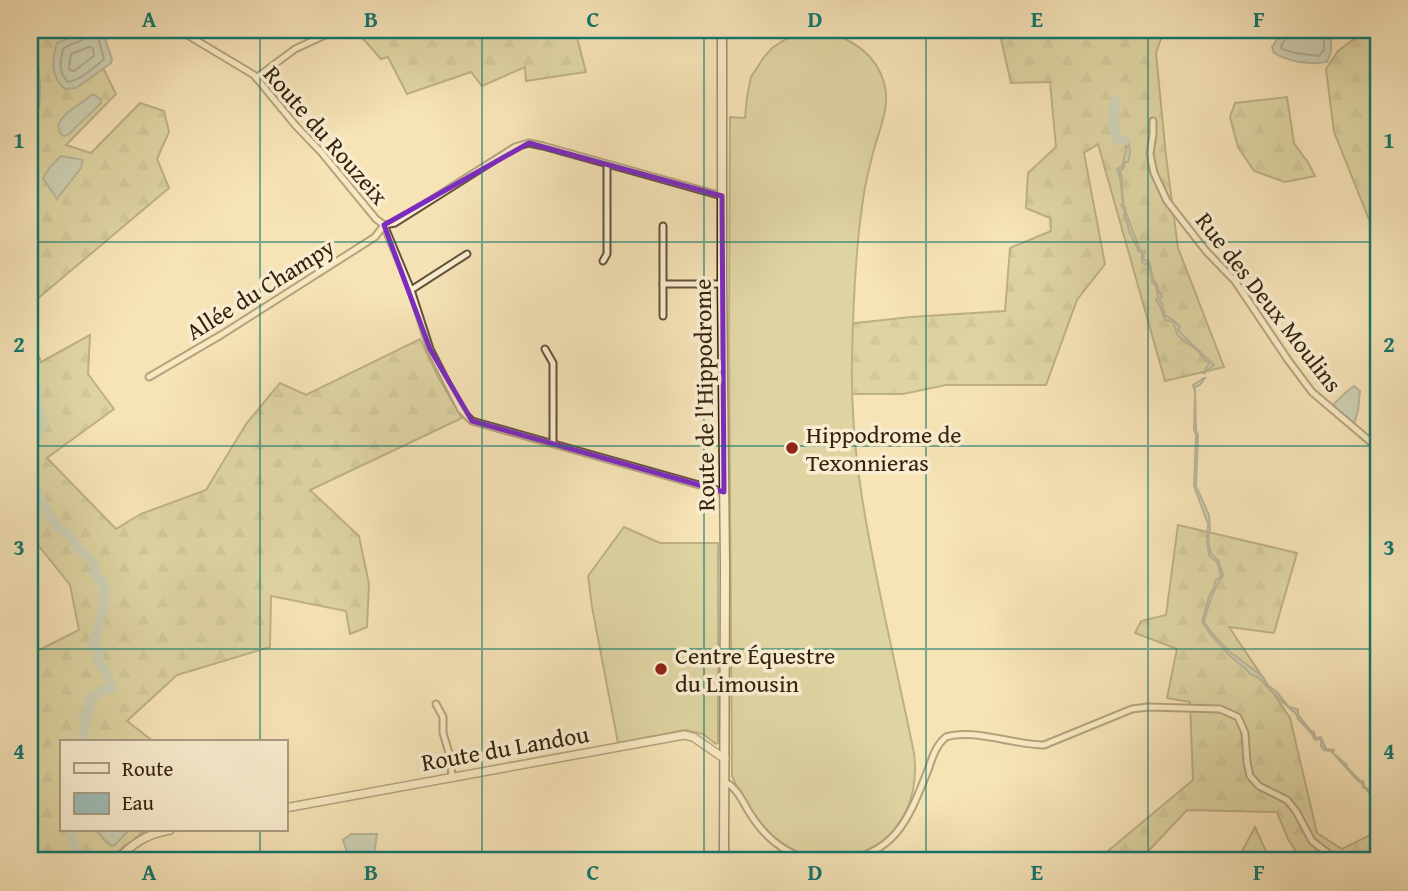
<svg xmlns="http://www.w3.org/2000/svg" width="1408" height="891" font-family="'Gentium Book Plus',serif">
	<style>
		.forest { fill: url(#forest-firs); stroke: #7b724d; stroke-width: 2 }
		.pitch { fill: #c1c28b; stroke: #7b724d; stroke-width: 2 }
		.water { fill: #9ebdb6; stroke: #747f73; stroke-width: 2 }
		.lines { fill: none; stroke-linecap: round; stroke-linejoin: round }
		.shore { stroke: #6a7062; stroke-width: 2 }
		.river { stroke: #9ebdb6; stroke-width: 10 }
		.minor-casing { stroke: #655239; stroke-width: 9 }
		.tertiary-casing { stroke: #655239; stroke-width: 10 }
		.secondary-casing { stroke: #35220f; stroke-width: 11 }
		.minor { stroke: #f8edd0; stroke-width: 5 }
		.tertiary { stroke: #f8edd0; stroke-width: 7 }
		.secondary { stroke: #f8edd0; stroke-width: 8 }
		.marked { fill: none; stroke: #7b2cbf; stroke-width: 5; stroke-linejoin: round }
		.grid { fill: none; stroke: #0f766e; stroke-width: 2; stroke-opacity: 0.55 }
		.poi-dot { fill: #8f2418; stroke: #f8edd0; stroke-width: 2.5 }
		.labels { text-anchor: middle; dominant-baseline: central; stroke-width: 7; stroke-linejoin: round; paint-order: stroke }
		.street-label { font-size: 24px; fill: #35220f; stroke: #f8edd0 }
		.poi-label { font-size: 24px; fill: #35220f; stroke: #f8edd0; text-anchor: start }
		.neatline { fill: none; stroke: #0f766e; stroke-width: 2.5 }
		.grid-label { font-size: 23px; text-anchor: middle; font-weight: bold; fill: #0f766e }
	</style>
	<defs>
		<pattern id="forest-firs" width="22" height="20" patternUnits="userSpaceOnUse" patternTransform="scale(1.75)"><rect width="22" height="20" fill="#c1c28b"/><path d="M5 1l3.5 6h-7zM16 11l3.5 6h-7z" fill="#a6a677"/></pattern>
	</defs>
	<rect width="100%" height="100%" fill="#f5e3b7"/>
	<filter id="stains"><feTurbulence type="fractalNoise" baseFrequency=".00286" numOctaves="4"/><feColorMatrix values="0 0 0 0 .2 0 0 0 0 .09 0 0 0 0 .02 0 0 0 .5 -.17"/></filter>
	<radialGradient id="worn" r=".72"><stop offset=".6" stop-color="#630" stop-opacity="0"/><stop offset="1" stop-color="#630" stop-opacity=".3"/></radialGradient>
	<g class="forest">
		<polygon points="30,30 84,30 116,94 66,145 91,153 140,103 164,111 169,132 157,159 169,188 30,305"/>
		<polygon points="362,30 575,30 586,72 526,81 525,67 482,86 471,72 407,94 388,57 381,59 357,32"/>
		<polygon points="999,30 1164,30 1156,53 1166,156 1178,248 1224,367 1165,381 1098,144 1084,153 1105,264 1077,300 1046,385 946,385 903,394 851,394 846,335 847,324 911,317 1005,311 1010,248 1051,231 1050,218 1026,208 1028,173 1056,147 1050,82 1011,83"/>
		<polygon points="1366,30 1378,30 1378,226 1372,227 1334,132 1326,69 1338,51"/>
		<polygon points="1287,97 1294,143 1309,164 1315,176 1285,182 1254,171 1238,147 1230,117 1235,103"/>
		<polygon points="30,335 41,362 90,335 88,374 114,409 47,458 116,529 141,514 206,490 246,424 280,383 306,395 420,339 438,377 462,418 310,490 359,536 369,584 367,627 350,634 346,611 271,596 270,647 177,675 127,721 154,742 61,742 61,830 146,830 119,851 110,861 30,861 30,649 35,652 79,630 70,585 30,535"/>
		<polygon points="1178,525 1297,553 1274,633 1229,627 1290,718 1317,833 1342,849 1378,831 1378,861 1302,861 1288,839 1277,812 1187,810 1139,861 1096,861 1193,780 1190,702 1167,698 1177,649 1135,633 1141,621 1166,615"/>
		<polygon points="1255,827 1269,858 1265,861 1237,861"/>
	</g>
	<g class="pitch">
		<path d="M816 32C848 34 878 54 885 87 890 108 878 133 873 153 869 169 865 184 863 200 855 252 853 306 852 358 850 447 865 522 883 608 893 656 904 704 914 753 921 803 894 852 840 857 822 859 803 856 788 847 765 834 742 800 732 776L729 336 730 117 745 118 747 97 751 77 764 57 772 48 786 39 794 36Z"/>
		<polygon points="624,527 660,543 718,543 718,743 716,744 703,734 685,730 618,743 592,607 588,576"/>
	</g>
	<g class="water">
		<path d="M87 30H95L103 33 112 59 111 63 76 88 65 89C50 76 52 60 57 43Z"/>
		<path d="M1283 30H1331V52L1327 62C1310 65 1289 62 1274 53L1272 47Z"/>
		<path d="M30 58H37C40 77 44 109 32 125H30Z"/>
		<path d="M91 95H95L100 99 101 103 69 134 64 136 60 133 58 125C65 110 80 106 91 95Z"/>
		<path d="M1115 134 1119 137H1122L1128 140C1130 147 1131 155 1128 162H1125L1124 167 1120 171C1124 182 1121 194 1124 205 1127 220 1135 235 1140 250L1145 251 1143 257 1144 260 1149 262C1153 269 1150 279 1157 284L1159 293 1162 294V297L1159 299 1162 304 1165 315 1173 320 1180 327 1178 330C1189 342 1201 352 1213 364L1214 365 1205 371V373H1203L1209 363 1204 359 1199 352 1178 336 1173 322 1165 320 1160 306 1156 300 1158 297 1156 286 1152 282C1152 278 1150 267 1148 264H1144L1142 262V252L1138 251C1136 243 1132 238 1129 231 1127 225 1128 221 1124 216L1125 211 1121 205 1123 203C1121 192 1122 178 1117 169L1122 166 1127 147 1123 140 1115 141 1114 138Z"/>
		<polygon points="61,156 83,160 81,168 57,199 43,178 50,167"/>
		<path d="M1204 378H1205L1200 385 1195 387 1196 430 1198 435 1196 486 1209 515 1210 530 1208 539 1211 554 1219 561C1219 567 1223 570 1223 576 1215 584 1207 609 1204 622L1212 633 1229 651 1263 677 1266 684 1277 692 1288 706 1298 710V715L1311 731 1314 732 1315 738 1321 737 1326 749 1334 750 1333 753 1347 765V767L1360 781H1363L1364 786 1375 796H1378V798L1370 794 1365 788H1363L1362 783 1358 781 1331 751 1324 750 1321 746V739L1315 740 1312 734 1298 719 1296 714 1276 696 1259 678 1250 674 1246 669 1229 655 1210 634 1202 622 1209 596 1214 588 1215 581 1221 576 1217 562 1209 556 1207 539 1208 524 1194 486 1196 435 1194 430 1195 392 1193 385Z"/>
		<polygon points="1354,386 1360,391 1358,411 1354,424 1332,406 1345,393"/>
		<path d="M95 830H126L127 832 115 845 112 846C104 842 102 835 95 830Z"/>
		<polygon points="351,834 377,834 373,861 350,861 343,840"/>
	</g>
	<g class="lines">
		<g class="shore">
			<path d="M88 30C87 44 71 41 63 49 60 62 58 72 68 82 81 80 93 68 104 59L96 30"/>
			<polyline points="1288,30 1288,35 1281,46 1282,49 1295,53 1319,56 1324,50 1324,30"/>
			<polygon points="89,47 93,48 94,56 74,71 70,70 69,67 71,54"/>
		</g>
		<g class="river">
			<path d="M1115 101C1114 113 1112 127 1117 139L1125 140"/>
			<polyline points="30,373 30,376"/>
			<polyline points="30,384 37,390 35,398 43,425 40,429 39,435 30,441"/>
			<path d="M30 466 33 485 49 515 55 522 57 528 71 535C74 547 83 552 91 561 97 567 93 570 96 576 97 579 102 580 103 584 109 599 98 628 93 643L94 646 100 651 98 661 100 666 103 667 112 686 111 689H103L88 702 90 710 83 716 86 721 82 742"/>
			<polyline points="70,830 74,847 85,861"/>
		</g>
		<defs>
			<g id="minor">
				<polyline points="179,30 254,75 296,126 321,152 376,219 384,225 395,223 515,147 529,143 543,146 722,196"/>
				<polyline points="256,78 295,49 336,30"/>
				<polyline points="1153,121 1153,134 1150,154 1154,173 1167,201 1206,251 1235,281 1288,360 1312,392 1378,448"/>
				<polyline points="384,225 411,290 430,349 461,410 472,421 724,492"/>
				<polyline points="663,226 663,284 722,284"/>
				<polyline points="603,261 607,254 607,164"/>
				<polyline points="411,290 467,254"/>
				<polyline points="663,316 663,284"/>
				<polyline points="545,349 553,363 553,443"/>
				<polyline points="149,377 221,335 375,237 384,225"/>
				<polyline points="436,704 443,717 443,733 450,756 452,777"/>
				<path d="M725 782C737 788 742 800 749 812 765 838 787 857 819 861"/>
				<path d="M839 861C897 854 909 817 928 770 932 758 936 745 946 737 972 728 1014 745 1044 745L1132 709 1148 707 1220 709 1238 717 1245 733 1247 762 1250 776 1259 786 1287 800 1296 811 1312 841 1332 856 1349 861"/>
			</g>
			<g id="tertiary">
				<polyline points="285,808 684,735 693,737 725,759"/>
				<path d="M116 861C132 844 146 834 170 830"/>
			</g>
			<polyline id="secondary" points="722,30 722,284 725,566 724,861"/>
		</defs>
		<use href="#minor" class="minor-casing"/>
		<use href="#tertiary" class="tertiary-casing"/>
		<use href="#secondary" class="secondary-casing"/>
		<use href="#minor" class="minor"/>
		<use href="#tertiary" class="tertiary"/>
		<use href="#secondary" class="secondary"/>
	</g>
	<path d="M0 0H1408V891H0ZM529 143 722 196 724 492 472 421 430 349 384 225Z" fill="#f5e3b7" fill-opacity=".55" fill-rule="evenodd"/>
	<path class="marked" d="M529 143 722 196 724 492 472 421 430 349 384 225Z"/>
	<path class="grid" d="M260 30V742M482 30V861M704 30V861M926 30V861M1148 30V861M30 242H1378M30 446H1378M30 649H1378M260 830V861"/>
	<g class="poi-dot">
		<circle cx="792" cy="448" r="7"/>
		<circle cx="661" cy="669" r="7"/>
	</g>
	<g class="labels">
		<g class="street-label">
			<text transform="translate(326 135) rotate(49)">Route du Rouzeix</text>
			<text transform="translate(260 289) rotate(-32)">Allée du Champy</text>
			<text transform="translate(1269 302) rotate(52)">Rue des Deux Moulins</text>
			<text transform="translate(704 395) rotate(-91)">Route de l'Hippodrome</text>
			<text transform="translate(505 748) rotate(-10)">Route du Landou</text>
		</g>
		<g class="poi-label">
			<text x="806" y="434">Hippodrome de<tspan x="806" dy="28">Texonnieras</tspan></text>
			<text x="675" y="655">Centre Équestre<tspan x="675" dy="28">du Limousin</tspan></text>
		</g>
	</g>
	<rect width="1408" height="891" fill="none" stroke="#f5e3b7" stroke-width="77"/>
	<rect x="60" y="740" width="228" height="91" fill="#f8edd0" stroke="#aa9c83" stroke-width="2"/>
	<rect x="74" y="763" width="35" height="10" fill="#f8edd0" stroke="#aa9c83" stroke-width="2"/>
	<text x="122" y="776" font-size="21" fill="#35220f">Route</text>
	<rect x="74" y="793" width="35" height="21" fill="#9ebdb6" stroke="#aa9c83" stroke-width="2"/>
	<text x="122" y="810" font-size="21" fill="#35220f">Eau</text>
	<rect x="38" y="38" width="1332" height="814" class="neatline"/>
	<g class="grid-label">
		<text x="149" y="27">A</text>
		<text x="371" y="27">B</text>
		<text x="593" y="27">C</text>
		<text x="815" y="27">D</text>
		<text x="1037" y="27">E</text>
		<text x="1259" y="27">F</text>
		<text x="19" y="148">1</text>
		<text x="1389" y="148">1</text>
		<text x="19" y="352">2</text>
		<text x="1389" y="352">2</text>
		<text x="19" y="555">3</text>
		<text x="1389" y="555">3</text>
		<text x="19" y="759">4</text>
		<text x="1389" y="759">4</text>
		<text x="149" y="880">A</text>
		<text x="371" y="880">B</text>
		<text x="593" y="880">C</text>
		<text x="815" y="880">D</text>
		<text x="1037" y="880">E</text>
		<text x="1259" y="880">F</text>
	</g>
	<rect width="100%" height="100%" filter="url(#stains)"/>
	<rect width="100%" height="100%" fill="url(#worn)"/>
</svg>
